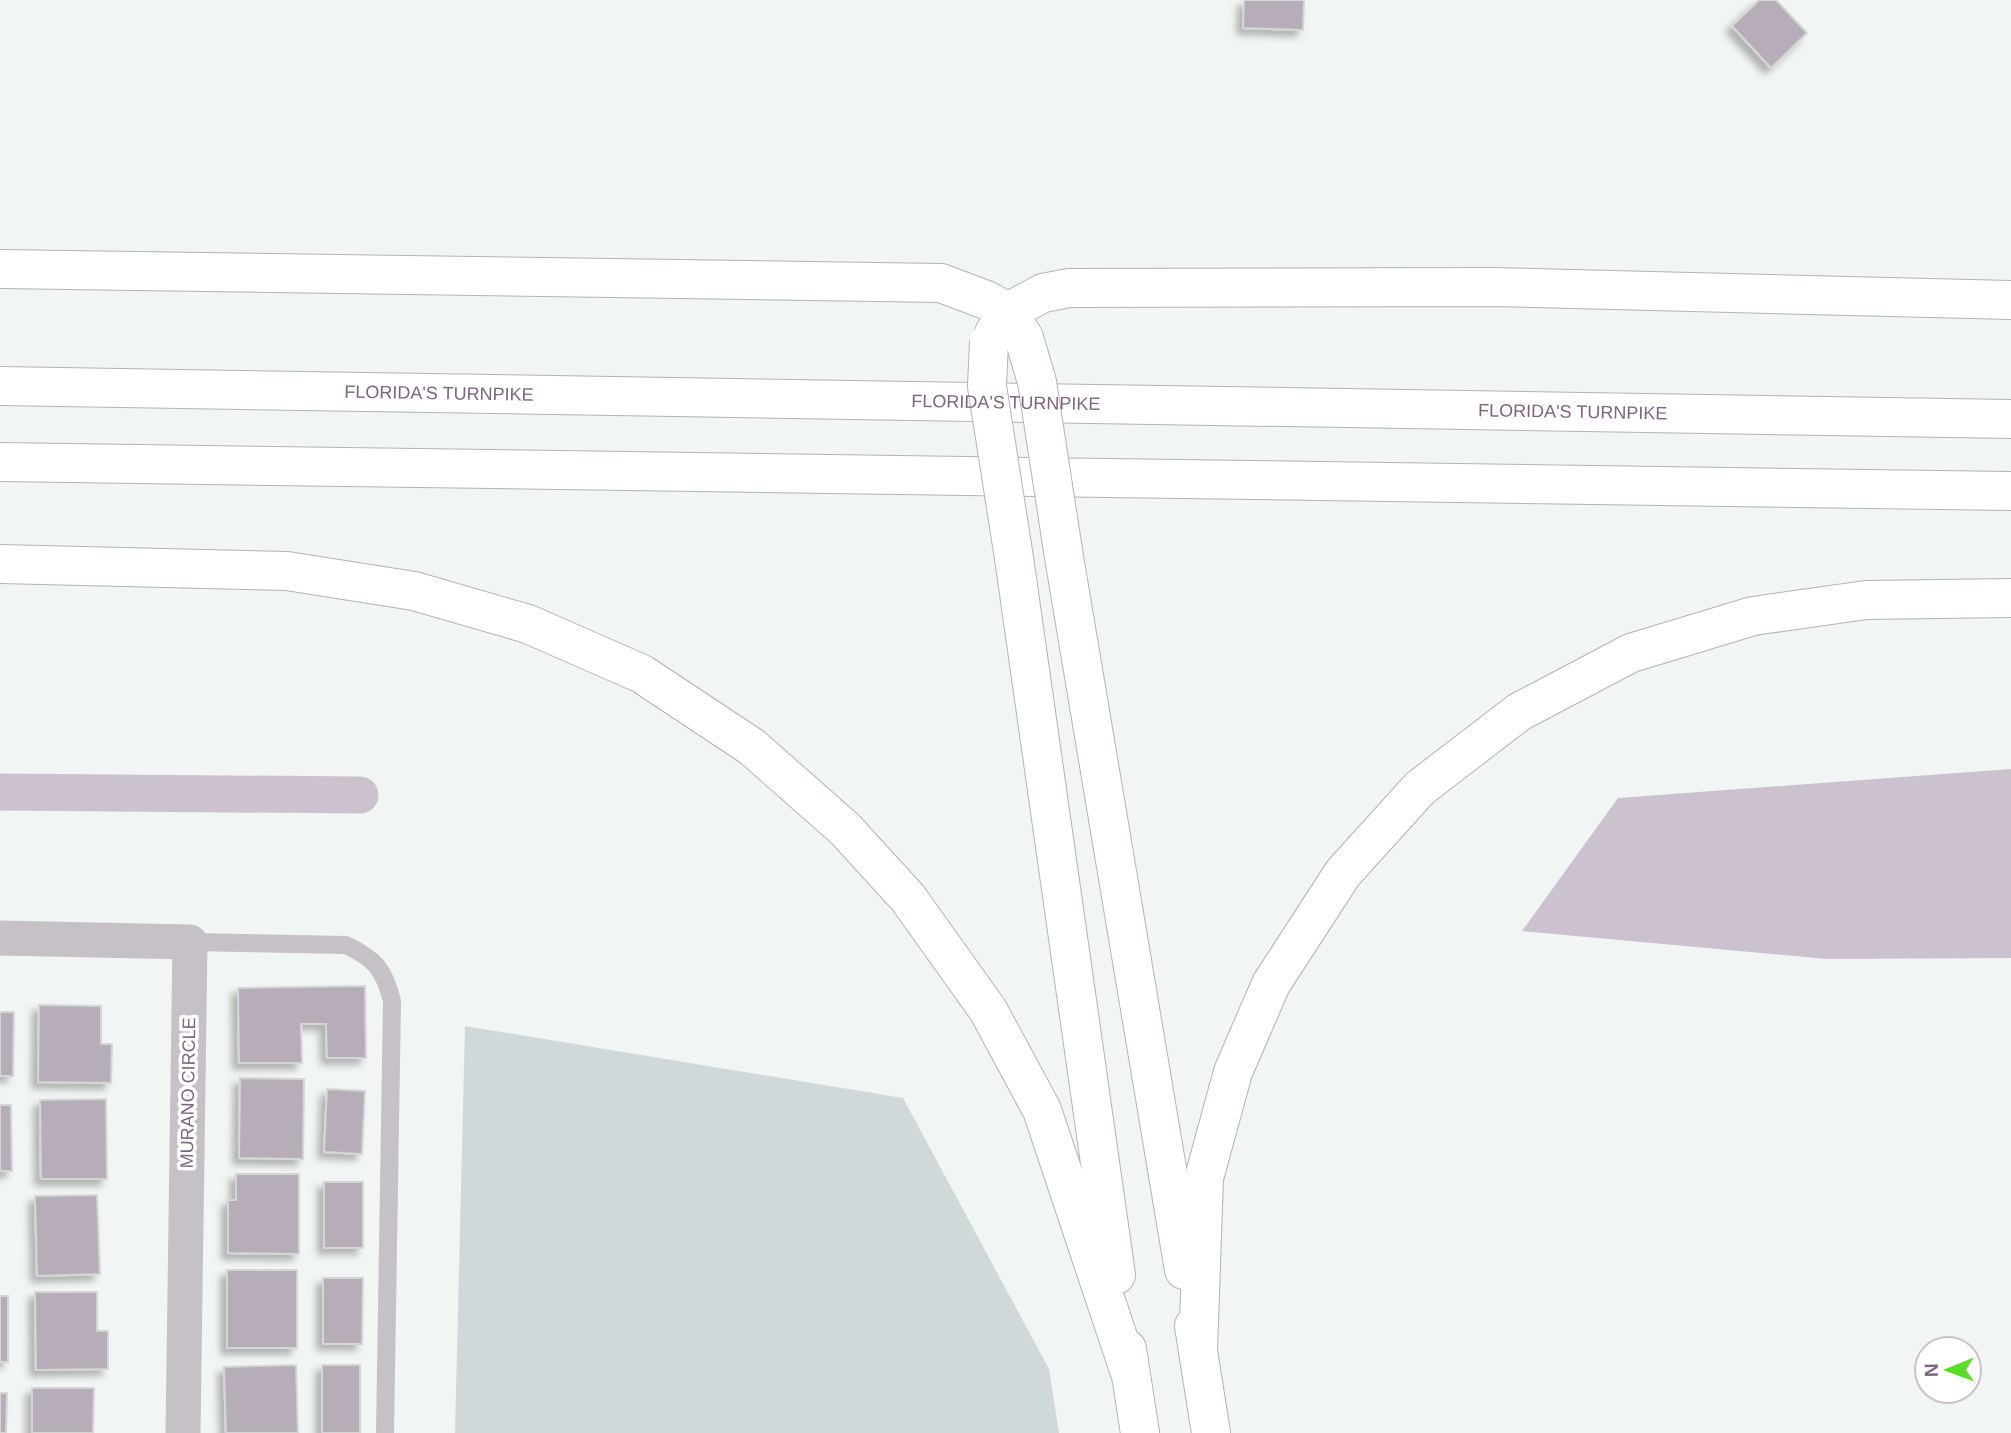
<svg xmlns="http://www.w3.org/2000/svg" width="2011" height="1433" font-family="Arial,sans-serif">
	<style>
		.green { fill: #d0d9d9 }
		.water { fill: #ccc2cf }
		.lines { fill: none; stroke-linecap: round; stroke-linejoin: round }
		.canal { stroke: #ccc2cf; stroke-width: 37 }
		.building { fill: #b7adb9; stroke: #d4d6d5; stroke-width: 2; filter: url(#shadow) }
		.highway-casing { stroke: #b7b1b8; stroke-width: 40 }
		.lane { stroke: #c6c0c7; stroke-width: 18 }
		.street { stroke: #c6c0c7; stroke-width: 35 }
		.highway { stroke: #fff; stroke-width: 38 }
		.highway-bridge-casing { stroke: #b7b1b8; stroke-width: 40; stroke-linecap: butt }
		.highway-bridge { stroke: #fff; stroke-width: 38 }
		.labels { text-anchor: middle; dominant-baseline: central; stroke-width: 7; stroke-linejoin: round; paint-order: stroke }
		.street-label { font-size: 18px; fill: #7f6481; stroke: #fff }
	</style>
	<defs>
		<filter id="shadow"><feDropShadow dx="-6" dy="6" stdDeviation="3.5" flood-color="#0004"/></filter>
	</defs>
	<rect width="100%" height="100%" fill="#f1f5f3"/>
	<polygon class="green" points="465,1026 903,1098 1049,1369 1059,1433 455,1433"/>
	<polygon class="water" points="2011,769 2011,958 1827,959 1522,931 1618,798"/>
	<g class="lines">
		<polyline class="canal" points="0,792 360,795"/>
	</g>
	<g class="building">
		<polygon points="1244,0 1304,0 1303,30 1243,28"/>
		<polygon points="1759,0 1776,0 1807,33 1771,68 1732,26"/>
		<polygon points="365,986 366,1058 327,1058 326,1024 301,1024 302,1063 239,1063 238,988"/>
		<polygon points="39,1005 101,1006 101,1044 112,1044 111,1083 38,1082"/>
		<polygon points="0,1012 14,1012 13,1076 0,1076"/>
		<polygon points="240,1078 304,1079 303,1159 239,1158"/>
		<polygon points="327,1089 365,1091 362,1154 324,1152"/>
		<polygon points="106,1099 107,1179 41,1179 40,1100"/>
		<polygon points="0,1105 11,1105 12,1171 0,1171"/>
		<polygon points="236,1174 299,1174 299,1254 228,1253 228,1200 236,1200"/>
		<rect x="324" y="1182" width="39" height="66"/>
		<polygon points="97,1195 100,1274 37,1276 35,1196"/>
		<rect x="227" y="1270" width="70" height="78"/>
		<polygon points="323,1278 363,1278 362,1344 323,1344"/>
		<polygon points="35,1292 97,1292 97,1331 108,1331 108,1369 36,1370"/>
		<rect x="0" y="1296" width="8" height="66"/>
		<polygon points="296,1365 298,1433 226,1433 224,1367"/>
		<rect x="322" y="1365" width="38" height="68"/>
		<polygon points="32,1388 94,1388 93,1433 32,1433"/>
		<polygon points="0,1393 7,1393 6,1433 0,1433"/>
	</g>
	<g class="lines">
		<defs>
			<g id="highway">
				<polyline points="0,269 941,283 986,300 1008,312 1024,338"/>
				<polyline points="994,333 1008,312 1043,293 1069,288 1494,287 2011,300"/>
				<path id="s1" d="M0 386 2011 419"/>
				<polyline points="0,462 2011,491"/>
				<polyline points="1064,557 1184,1270"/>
				<polyline points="1014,558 1116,1275"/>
				<polyline points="0,564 287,571 414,591 528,624 642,674 752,747 845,829 908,898 988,1010 1042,1110 1130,1373"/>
				<polyline points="1194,1326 1211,1433"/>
				<polyline points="1127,1349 1140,1433"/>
				<polyline points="1198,1351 1204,1178 1233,1072 1271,984 1343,873 1420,788 1519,712 1631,653 1753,616 1866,600 2011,598"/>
			</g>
		</defs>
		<use href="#highway" class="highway-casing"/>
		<path class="lane" d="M190 942 346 945C375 959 384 969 392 1001L385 1433"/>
		<polyline class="street" points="0,938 190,942 183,1433"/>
		<use href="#highway" class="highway"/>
		<defs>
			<g id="highway-bridge">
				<polyline points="1024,338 1037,382 1064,557"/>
				<polyline points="989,342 987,386 1014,558"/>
			</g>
		</defs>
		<use href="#highway-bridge" class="highway-bridge-casing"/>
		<use href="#highway-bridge" class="highway-bridge"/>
	</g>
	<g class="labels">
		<g class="street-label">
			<text stroke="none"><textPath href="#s1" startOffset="439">FLORIDA'S TURNPIKE</textPath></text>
			<text stroke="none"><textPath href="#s1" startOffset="1006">FLORIDA'S TURNPIKE</textPath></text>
			<text stroke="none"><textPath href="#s1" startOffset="1573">FLORIDA'S TURNPIKE</textPath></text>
			<text transform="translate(188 1093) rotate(-89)">MURANO CIRCLE</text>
		</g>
	</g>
	<g transform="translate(1948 1370) rotate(269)"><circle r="33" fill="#ffffff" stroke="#ccc1cd" stroke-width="2"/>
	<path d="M0-5L12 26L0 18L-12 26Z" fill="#59dd28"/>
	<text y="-10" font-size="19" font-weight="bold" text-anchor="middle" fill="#7f6481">N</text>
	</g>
</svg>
